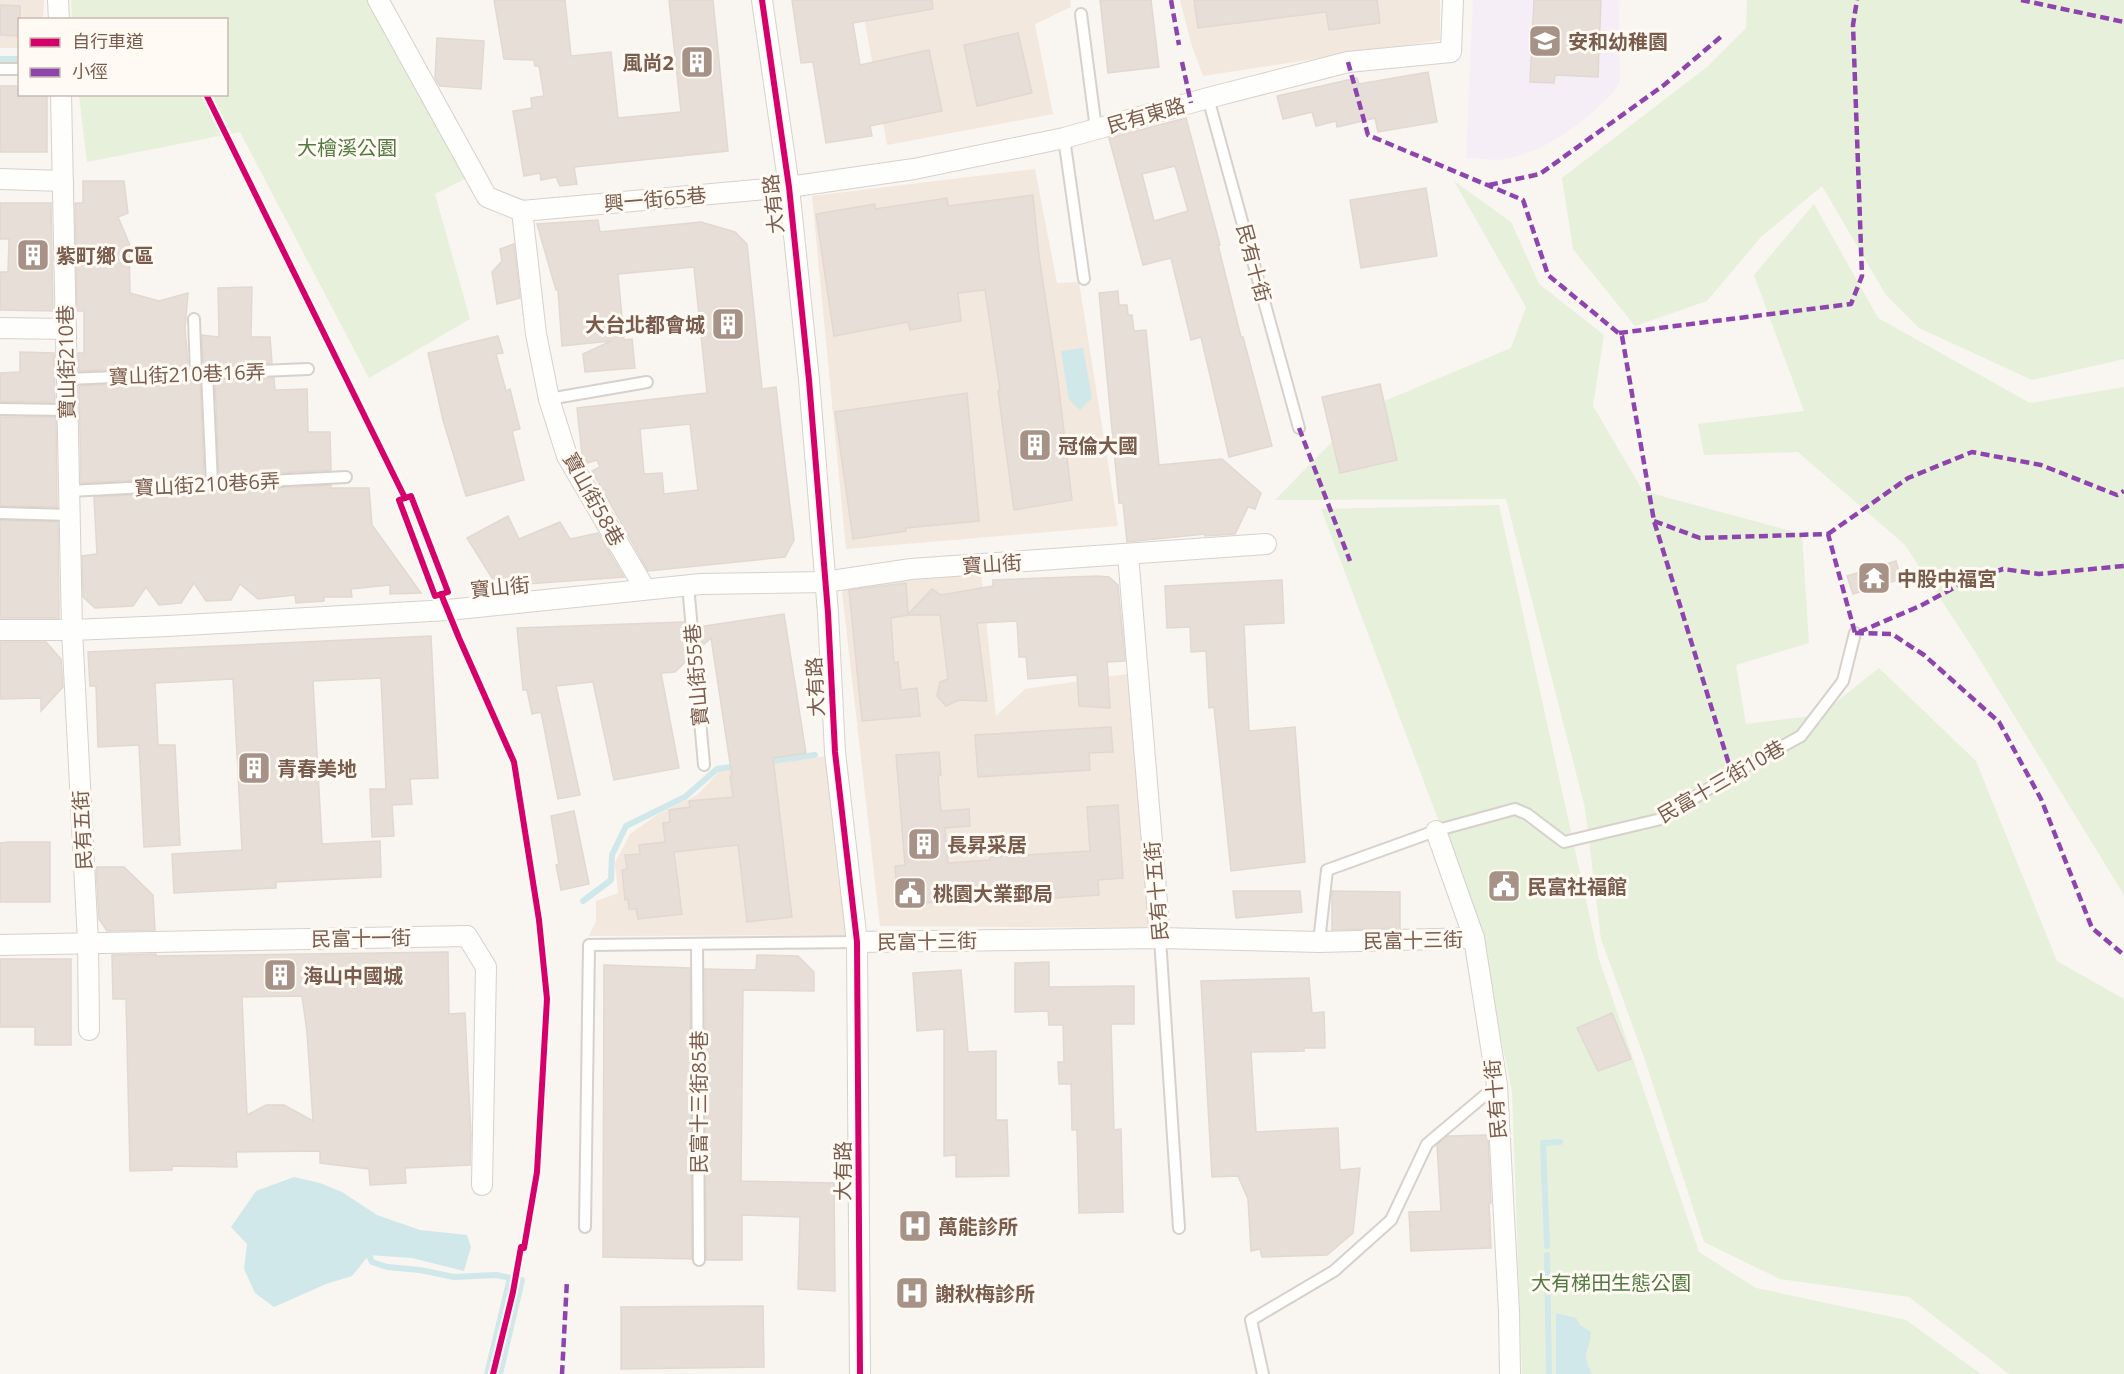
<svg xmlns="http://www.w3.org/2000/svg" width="2124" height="1374" font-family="'Open Sans','Noto Sans TC',sans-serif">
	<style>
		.residential { fill: #f2e8de }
		.education { fill: #f6eef6 }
		.green { fill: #e7f0db }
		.water { fill: #d0e8ea }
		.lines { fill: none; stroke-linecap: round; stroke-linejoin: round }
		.stream { stroke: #d0e8ea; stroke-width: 6 }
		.building { fill: #e6ded7; stroke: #e2d8d2; stroke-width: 1.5; fill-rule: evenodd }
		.lane-casing { stroke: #d7d1cb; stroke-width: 14 }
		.street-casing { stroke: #d7d1cb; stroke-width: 22 }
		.lane { stroke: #fefefd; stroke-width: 10 }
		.street { stroke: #fefefd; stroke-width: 20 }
		.quiet { stroke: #8e44ad; stroke-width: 4.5; stroke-dasharray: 9 4.5; stroke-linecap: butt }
		.cycleway-casing { stroke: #fffaf3; stroke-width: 10 }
		.cycleway { stroke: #d6006c; stroke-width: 6 }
		.labels { text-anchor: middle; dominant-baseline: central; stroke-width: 6; stroke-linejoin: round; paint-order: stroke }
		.poi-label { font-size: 20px; font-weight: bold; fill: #7a5c4d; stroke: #fffaf3; text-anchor: start }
		.street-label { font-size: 20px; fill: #7a5c4d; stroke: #fffaf3 }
		.park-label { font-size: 20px; fill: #537a41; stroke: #fffaf3 }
	</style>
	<rect width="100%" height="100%" fill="#f9f5f0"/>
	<g class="residential">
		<polygon points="0,0 44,0 43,19 20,20 19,48 0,48"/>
		<polygon points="861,0 1070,0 1071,7 1035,24 1053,114 887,145"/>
		<polygon points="1180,0 1440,0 1440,40 1203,76 1191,43"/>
		<polygon points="1035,169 1057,283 1079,282 1118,526 846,549 812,196"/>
		<polygon points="981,572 996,716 1025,689 1127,674 1150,928 880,926 841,583"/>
		<polygon points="828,756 848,935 589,936 596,921 596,901 618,893 615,863 630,834 657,815 697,795 720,771"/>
	</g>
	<polygon class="education" points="1473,0 1619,0 1620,82 1613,93 1589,116 1563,135 1540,148 1515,157 1498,160 1466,158"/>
	<g class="green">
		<polygon points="71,0 369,0 465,179 435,194 470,319 369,378 240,132 87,162 79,95 226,94 226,20 72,19"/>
		<polygon points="1747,0 2124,0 2124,359 2032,380 1919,328 1886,295 1822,186 1761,237 1707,301 1635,326 1573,249 1562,178 1707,67 1746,28"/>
		<polygon points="1454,181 1511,222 1539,284 1604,335 1593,406 1643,491 1802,534 1809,643 1736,665 1746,724 1820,715 1879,668 1976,761 2057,961 2124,999 2124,1374 2009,1374 1909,1297 1780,1279 1704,1242 1644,1057 1601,939 1585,808 1506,499 1275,500 1363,410 1511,348 1526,307"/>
		<polygon points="1814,204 1878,318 2030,403 2124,387 2124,895 1974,650 1905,545 1798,452 1704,455 1698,424 1804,411 1754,275"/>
		<polygon points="1499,505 1599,959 1699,1252 1756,1288 1906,1320 1981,1374 1522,1374 1512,1092 1478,925 1321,509"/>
	</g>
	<g class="water">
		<polygon points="1083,348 1092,398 1080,410 1069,400 1061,351"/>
		<polygon points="294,1177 320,1183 342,1192 377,1215 420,1230 467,1235 471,1247 464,1271 412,1258 369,1255 352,1276 326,1284 274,1307 255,1293 244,1269 247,1244 231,1227 256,1191"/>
		<path d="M1556 1313 1576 1318 1580 1325 1591 1332C1590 1352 1580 1352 1592 1374H1556Z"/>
	</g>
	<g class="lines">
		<g class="stream">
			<polyline points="0,59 20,59"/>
			<polyline points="765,762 815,755"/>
			<polyline points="583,901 611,880 612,855 626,826 685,797 717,769 738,766"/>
			<polyline points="1547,1246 1543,1143 1560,1142"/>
			<polyline points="369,1255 372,1262 387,1267 420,1270 454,1277 496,1275 522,1280 500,1374"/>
			<polyline points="1547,1255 1549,1374"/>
			<polyline points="487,1374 510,1278"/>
		</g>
	</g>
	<g class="building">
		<polygon points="494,0 565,0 571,56 611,52 618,118 681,112 669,0 713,0 728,151 574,167 577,184 560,186 556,177 541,180 540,173 524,176 513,111 532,108 531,98 544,96 539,66 535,66 534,60 504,59"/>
		<polygon points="792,0 932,0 933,9 853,23 860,65 929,50 942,111 870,126 872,136 826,143 813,62 801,63"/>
		<polygon points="1100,0 1151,0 1159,67 1108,73"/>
		<polygon points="1194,0 1377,0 1380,23 1329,30 1326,12 1198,28"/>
		<polygon points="1534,0 1601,0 1598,77 1555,75 1554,83 1530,82"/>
		<polygon points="0,5 20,6 20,36 0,35"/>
		<polygon points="1018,33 1032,93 977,106 964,45"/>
		<polygon points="437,38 484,41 481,89 440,86 435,78"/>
		<polygon points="1428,72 1437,122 1378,132 1375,118 1337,127 1336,121 1316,126 1312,112 1283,119 1277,96 1357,78 1359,84"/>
		<polygon points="0,86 20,86 20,94 47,96 47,152 0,152"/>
		<path d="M1186 118 1220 245H1218L1241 337H1243L1272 446 1229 457 1201 337 1191 340 1171 258 1143 265 1109 138ZM1175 166 1188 211 1154 221 1142 174Z"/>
		<polygon points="83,181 124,181 128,213 118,217 129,243 130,293 159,301 188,293 185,328 188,366 79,371 78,353 84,353 84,311 77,311 75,203 83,203"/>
		<polygon points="1426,188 1437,256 1361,268 1350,200"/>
		<polygon points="1033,195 1039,256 1058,381 1072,500 1014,510 998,391 1000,390 985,290 958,293 961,321 910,330 908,322 834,336 816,214 875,204 875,209 947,198 948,206"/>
		<polygon points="0,203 51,203 53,311 0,310 0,272 8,272 9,239 0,239"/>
		<path d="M598 220 600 232 701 222 735 232 747 244 762 389 776 387 794 540 785 557 648 571 592 471 600 467 597 460 587 463 582 454 577 408 707 393 694 267 618 274 624 340 632 339 635 368 585 372 583 354 611 341 562 346 558 290H556L537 224ZM690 424 698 490 664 494 662 473 644 474 640 429Z"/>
		<polygon points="514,244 520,298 497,304 492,272 502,261 500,249"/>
		<polygon points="252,287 251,337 270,337 272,363 203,366 202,335 219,337 218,288"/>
		<polygon points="1118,291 1119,305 1127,305 1128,315 1132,315 1134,331 1146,330 1159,465 1222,459 1261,493 1255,509 1248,507 1235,534 1205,536 1205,534 1127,542 1123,503 1119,503 1099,293"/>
		<polygon points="498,336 503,353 496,354 506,391 510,389 520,429 512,431 524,480 466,496 443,420 428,353"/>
		<polygon points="20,352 54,353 55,402 0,402 0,373 20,372"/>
		<polygon points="274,378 275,390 307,389 308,432 330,432 331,470 219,476 215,380"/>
		<polygon points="200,381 204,477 81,483 79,386"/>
		<polygon points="1380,384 1397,460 1340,473 1322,397"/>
		<polygon points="967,393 979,521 906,528 906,531 853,539 835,412"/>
		<polygon points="0,417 56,417 57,507 0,506"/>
		<polygon points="331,485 331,488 369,488 372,525 421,593 390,594 390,585 351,589 352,597 324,597 324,601 296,603 295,595 258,599 240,584 231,600 206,601 194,583 181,603 159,605 146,587 133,606 95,608 83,597 82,556 97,554 94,497"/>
		<polygon points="508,516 519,539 560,522 570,539 598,533 624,577 497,586 467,538"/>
		<polygon points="0,520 58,522 59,618 0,618"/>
		<polygon points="1896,561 1901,579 1853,594 1847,576"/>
		<polygon points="1098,576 1109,577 1118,585 1125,661 1107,662 1110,708 1079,706 1077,675 1028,679 1026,657 1019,657 1017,621 977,623 987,701 959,700 946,706 937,696 940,682 948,679 940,615 909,615 891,618 894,663 898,662 901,690 917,688 920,716 862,721 849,590 906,583 908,614 932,589 941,595 993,586 993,580"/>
		<polygon points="1282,580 1284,623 1244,625 1249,731 1295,727 1305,862 1231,871 1214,707 1209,708 1206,651 1191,652 1190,627 1167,628 1165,586"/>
		<polygon points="784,614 806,753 773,758 792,917 747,922 738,845 674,852 682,914 638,919 636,909 629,909 628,899 625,900 622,870 627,869 625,855 640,854 639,845 665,842 663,823 670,822 669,810 690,807 689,801 733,797 730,776 732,776 711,638 701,647 699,627"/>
		<polygon points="683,622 687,660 675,672 661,673 679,768 614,780 593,682 556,686 580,795 558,799 541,712 532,714 527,690 523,690 517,628"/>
		<polygon points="431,636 438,778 410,779 412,804 392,805 394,836 372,837 370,789 386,789 381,678 313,681 322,844 380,841 381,877 276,882 276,888 174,893 172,854 242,850 233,679 155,683 158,745 175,745 180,845 144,847 139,745 98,747 96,686 90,686 88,652"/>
		<polygon points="0,642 46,642 61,659 63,687 41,711 41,698 0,699"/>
		<polygon points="1111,727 1113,752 1089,753 1090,770 978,777 975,735"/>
		<polygon points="939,752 941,775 938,776 941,811 969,809 970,826 945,828 948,863 990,860 990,857 1090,851 1087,807 1118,805 1123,878 1098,880 1099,895 993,902 992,898 898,905 895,866 905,865 896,755"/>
		<polygon points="574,811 589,884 561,890 556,865 559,864 551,816"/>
		<polygon points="9,842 50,842 50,902 0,902 0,843"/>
		<polygon points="96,867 124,867 153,895 155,930 107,931 99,919"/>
		<polygon points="1233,891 1300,891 1302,912 1236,918"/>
		<polygon points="1332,891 1400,892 1400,928 1332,930"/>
		<path d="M448 952 449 1014 465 1013 471 1135 470 1165 405 1168 406 1183 370 1185 369 1169 320 1163V1151L236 1152 237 1167 172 1166V1170L130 1171 126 999H113L112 955 156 954V956ZM302 996 307 1032 313 1121 284 1105H266L247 1115 242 997Z"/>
		<polygon points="757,955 798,956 814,972 814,991 743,990 741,1181 834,1183 835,1291 798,1289 800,1217 742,1215 742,1260 706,1260 705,969 756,970"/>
		<polygon points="0,959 71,959 71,1045 35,1045 35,1027 0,1027"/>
		<polygon points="1049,962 1049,987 1134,986 1134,1024 1111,1024 1114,1130 1121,1129 1123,1212 1079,1213 1077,1130 1072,1130 1071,1084 1059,1084 1058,1062 1064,1062 1063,1025 1049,1025 1048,1011 1015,1012 1015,963"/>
		<polygon points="604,965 690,968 692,1259 603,1257"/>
		<polygon points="961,970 968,1052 996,1051 996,1120 1007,1120 1009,1176 956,1177 956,1155 944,1156 944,1029 917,1031 913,973"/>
		<polygon points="1309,978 1312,1013 1324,1012 1325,1048 1304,1048 1304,1051 1251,1052 1256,1132 1338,1128 1340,1170 1360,1168 1353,1233 1327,1255 1262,1257 1260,1249 1251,1251 1248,1199 1238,1176 1212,1177 1201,981"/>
		<polygon points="1612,1013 1631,1059 1598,1071 1577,1028"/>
		<polygon points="1488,1135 1491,1203 1489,1203 1491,1248 1411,1251 1409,1212 1441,1211 1437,1145 1448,1136"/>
		<polygon points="763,1306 764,1367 621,1369 621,1307"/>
	</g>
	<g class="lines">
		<defs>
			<g id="lane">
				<polyline points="1081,14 1096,129"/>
				<polyline points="0,69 20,69"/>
				<polyline points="1208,98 1299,428"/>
				<polyline points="1064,138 1084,279"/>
				<polyline points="194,319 196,374"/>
				<polyline points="207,373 212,483"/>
				<polyline points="67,379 308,369"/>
				<polyline points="549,399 647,382"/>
				<polyline points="0,409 67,410"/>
				<polyline points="69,491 346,477"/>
				<polyline points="0,513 70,515"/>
				<polyline points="688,585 704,765"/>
				<polyline points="1160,938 1179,1228"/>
				<polyline points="1319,942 1327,870 1438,830 1515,809 1527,814 1564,842 1661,819 1732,774 1801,736 1843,681 1855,633"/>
				<polyline points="697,944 699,1260"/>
				<polyline points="585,1227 589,945 857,942"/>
				<polyline points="1263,1374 1251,1320 1334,1271 1391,1220 1427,1144 1497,1085"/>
			</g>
			<g id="street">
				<polyline points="58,0 59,20"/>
				<polyline points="378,0 487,197 522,211 789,187 914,169 1064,138 1208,98 1348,62 1451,52 1453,0"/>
				<polyline points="762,0 789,187 809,380 828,613 835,752 857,942 860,1374"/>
				<polyline points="61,94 72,630 88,942 89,1030"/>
				<polyline points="0,179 63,181"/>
				<polyline points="522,211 536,334 549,399 567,456 645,589"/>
				<polyline points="0,328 66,329"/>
				<polyline points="1128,555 1160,938"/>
				<polyline points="0,630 72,630 168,626 448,610 701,584 825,582 911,569 1266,544"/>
				<polyline points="1436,831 1474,938 1497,1085 1509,1311 1510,1374"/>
				<polyline points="857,942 1160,938 1319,942 1474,938"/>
				<polyline points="0,945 467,936 486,967 482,1185"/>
			</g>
		</defs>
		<use href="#lane" class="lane-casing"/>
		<use href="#street" class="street-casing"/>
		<use href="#lane" class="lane"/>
		<use href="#street" class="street"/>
		<g class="quiet">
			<polyline points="1171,0 1179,45"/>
			<polyline points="2021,0 2124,22"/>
			<polyline points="1182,62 1191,103"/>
			<polyline points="1348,62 1368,135 1523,200 1548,275 1622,336 1654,521 1732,774"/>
			<polyline points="1489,185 1540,174 1664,85 1723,35"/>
			<polyline points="1619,333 1851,304 1862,276 1853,25 1857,0"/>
			<polyline points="1299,428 1350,561"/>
			<polyline points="1654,521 1700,538 1828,534 1855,633"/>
			<polyline points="1828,534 1908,478 1972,452 2041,465 2117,495 2124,491"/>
			<polyline points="1859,632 1920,606 1965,582 2003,569 2039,574 2124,566"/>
			<polyline points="1855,633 1892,634 1924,655 1999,722 2041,799 2092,928 2124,955"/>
			<polyline points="562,1374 567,1280"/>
		</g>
		<defs>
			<g id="cycleway">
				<polyline points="762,0 789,187 809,380 828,613 835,752 857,942 860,1374"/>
				<polyline points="206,94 405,498"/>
				<polygon points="411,496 448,592 435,596 399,500"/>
				<polyline points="441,594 459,638 514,762 539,920 547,999 537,1172 524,1248 521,1247 513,1292 493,1374"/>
			</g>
		</defs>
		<use href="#cycleway" class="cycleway-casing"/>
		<use href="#cycleway" class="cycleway"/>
	</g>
	<defs>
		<symbol id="school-square" viewBox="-11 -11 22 22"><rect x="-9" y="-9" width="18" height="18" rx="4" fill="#a69286" stroke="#fffaf3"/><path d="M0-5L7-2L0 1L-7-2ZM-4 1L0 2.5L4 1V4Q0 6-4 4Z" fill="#fff"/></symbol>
		<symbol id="building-square" viewBox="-11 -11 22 22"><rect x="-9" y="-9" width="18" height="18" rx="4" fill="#a69286" stroke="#fffaf3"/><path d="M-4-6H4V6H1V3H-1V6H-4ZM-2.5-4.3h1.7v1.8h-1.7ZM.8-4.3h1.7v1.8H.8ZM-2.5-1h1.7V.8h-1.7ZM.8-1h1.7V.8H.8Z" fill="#fff"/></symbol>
		<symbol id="temple-square" viewBox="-11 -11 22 22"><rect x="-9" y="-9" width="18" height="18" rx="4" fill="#a69286" stroke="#fffaf3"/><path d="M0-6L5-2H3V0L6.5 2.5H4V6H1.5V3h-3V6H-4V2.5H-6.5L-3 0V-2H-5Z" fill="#fff"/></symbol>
		<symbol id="civic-square" viewBox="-11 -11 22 22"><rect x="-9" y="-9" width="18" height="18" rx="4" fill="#a69286" stroke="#fffaf3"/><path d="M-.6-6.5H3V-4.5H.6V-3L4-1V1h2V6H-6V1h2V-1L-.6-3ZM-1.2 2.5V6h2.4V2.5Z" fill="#fff"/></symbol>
		<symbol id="hospital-square" viewBox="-11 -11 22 22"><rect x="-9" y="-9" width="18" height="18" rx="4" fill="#a69286" stroke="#fffaf3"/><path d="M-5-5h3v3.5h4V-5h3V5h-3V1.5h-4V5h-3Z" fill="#fff"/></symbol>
	</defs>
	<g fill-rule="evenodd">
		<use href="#school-square" x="1526" y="22" width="38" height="38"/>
		<use href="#building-square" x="678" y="43" width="38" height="38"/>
		<use href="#building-square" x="14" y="236" width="38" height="38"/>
		<use href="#building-square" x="709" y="305" width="38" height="38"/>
		<use href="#building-square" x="1016" y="426" width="38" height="38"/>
		<use href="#temple-square" x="1855" y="559" width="38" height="38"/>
		<use href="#building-square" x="235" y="749" width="38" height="38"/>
		<use href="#building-square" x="905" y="825" width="38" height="38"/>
		<use href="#civic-square" x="1485" y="867" width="38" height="38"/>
		<use href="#civic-square" x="891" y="874" width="38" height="38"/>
		<use href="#building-square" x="261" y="956" width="38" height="38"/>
		<use href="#hospital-square" x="896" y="1207" width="38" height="38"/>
		<use href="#hospital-square" x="893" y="1274" width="38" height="38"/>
	</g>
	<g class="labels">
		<g class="poi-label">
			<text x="1568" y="41">安和幼稚園</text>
			<text x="674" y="62" text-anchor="end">風尚2</text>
			<text x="56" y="255">紫町鄉 C區</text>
			<text x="705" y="324" text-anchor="end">大台北都會城</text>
			<text x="1058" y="445">冠倫大國</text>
			<text x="1897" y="578">中股中福宮</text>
			<text x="277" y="768">青春美地</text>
			<text x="947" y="844">長昇采居</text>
			<text x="1527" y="886">民富社福館</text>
			<text x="933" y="893">桃園大業郵局</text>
			<text x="303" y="975">海山中國城</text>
			<text x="938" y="1226">萬能診所</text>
			<text x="935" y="1293">謝秋梅診所</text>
		</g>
		<g class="street-label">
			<text transform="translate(1146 115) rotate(-16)">民有東路</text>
			<text transform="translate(655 199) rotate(-5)">興一街65巷</text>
			<text transform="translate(773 204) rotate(-96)">大有路</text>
			<text transform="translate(1254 263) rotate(75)">民有十街</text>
			<text transform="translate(66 362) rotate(-91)">寶山街210巷</text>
			<text transform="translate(187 374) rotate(-2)">寶山街210巷16弄</text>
			<text transform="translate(207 484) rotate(-3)">寶山街210巷6弄</text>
			<text transform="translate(594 499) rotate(61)">寶山街58巷</text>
			<text transform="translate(992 564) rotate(-4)">寶山街</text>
			<text transform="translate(500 587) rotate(-6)">寶山街</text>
			<text transform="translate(696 675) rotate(-95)">寶山街55巷</text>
			<text transform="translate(815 687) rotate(-93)">大有路</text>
			<text transform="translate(1721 781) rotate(-30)">民富十三街10巷</text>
			<text transform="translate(82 830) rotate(-93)">民有五街</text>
			<text transform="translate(1156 891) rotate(-95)">民有十五街</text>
			<text transform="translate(361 938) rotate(-1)">民富十一街</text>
			<text transform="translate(1413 940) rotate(-1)">民富十三街</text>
			<text transform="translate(927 941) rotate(-1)">民富十三街</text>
			<text transform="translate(1495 1099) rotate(-95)">民有十街</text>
			<text transform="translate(698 1102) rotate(-90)">民富十三街85巷</text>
			<text transform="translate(842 1171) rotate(-90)">大有路</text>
		</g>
		<g class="park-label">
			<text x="347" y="147">大檜溪公園</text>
			<text x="1611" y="1282">大有梯田生態公園</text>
		</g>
	</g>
	<rect x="18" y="18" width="210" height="78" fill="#fffaf3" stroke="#cabbb1" stroke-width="1.5"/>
	<rect x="30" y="38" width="30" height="9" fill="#d6006c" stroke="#cabbb1" stroke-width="1.5"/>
	<text x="72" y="48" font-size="18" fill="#7a5c4d">自行車道</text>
	<rect x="30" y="68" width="30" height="9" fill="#8e44ad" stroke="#cabbb1" stroke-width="1.5"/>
	<text x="72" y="78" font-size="18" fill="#7a5c4d">小徑</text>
</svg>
